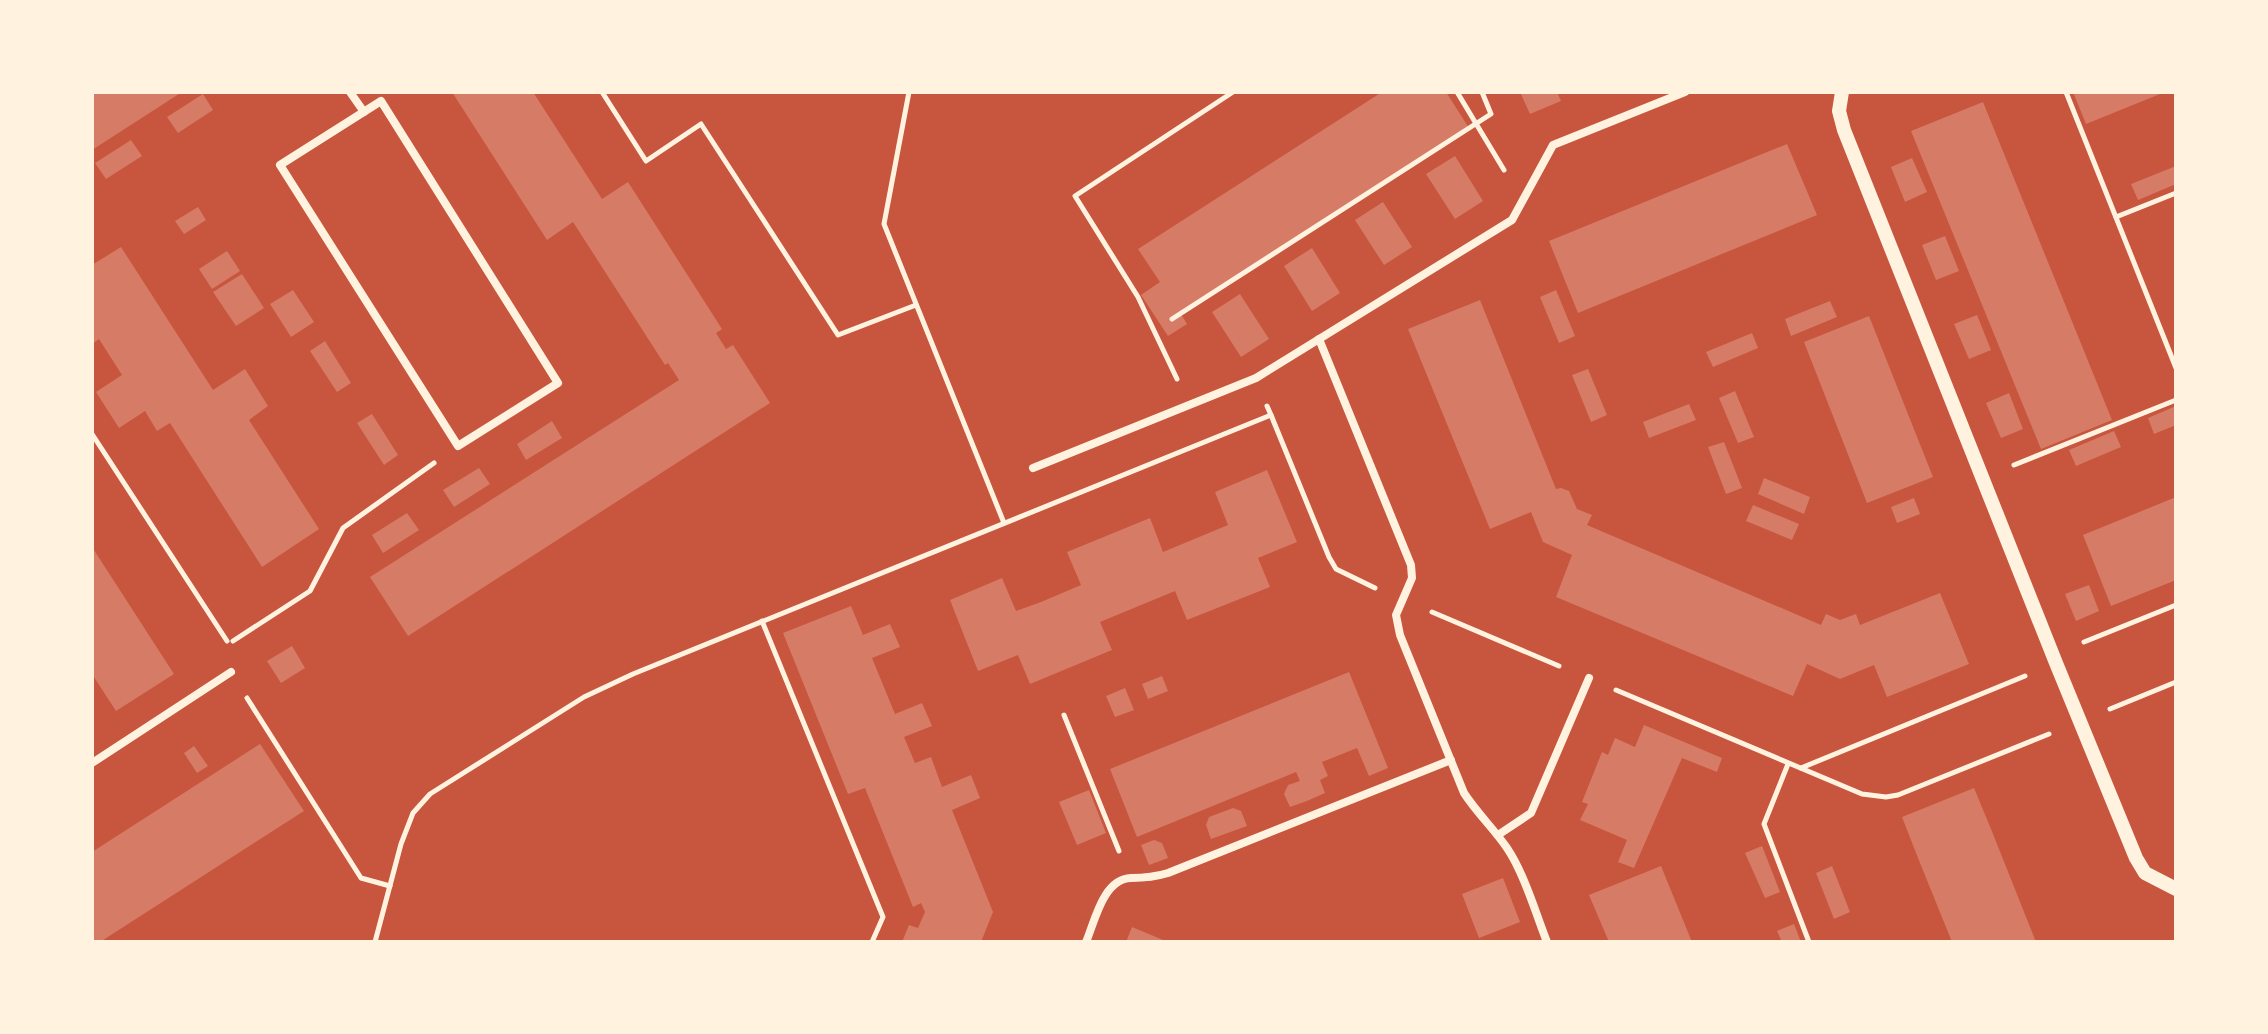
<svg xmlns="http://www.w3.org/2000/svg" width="2268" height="1034" font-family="Roboto,sans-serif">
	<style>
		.building { fill: #d67c66 }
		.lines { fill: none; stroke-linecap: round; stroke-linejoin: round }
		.path { stroke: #fff3e0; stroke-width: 5 }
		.minor { stroke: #fff3e0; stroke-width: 8 }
		.tertiary { stroke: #fff3e0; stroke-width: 14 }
	</style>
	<rect width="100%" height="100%" fill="#c8553d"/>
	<g class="building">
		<polygon points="92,92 182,92 92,150"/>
		<polygon points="452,92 533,92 602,199 628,182 722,329 716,333 726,349 733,345 770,403 408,636 370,577 679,380 668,363 665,365 573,222 547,240"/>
		<polygon points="1382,92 1446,92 1469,128 1181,314 1187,324 1168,336 1141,295 1160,282 1138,249"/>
		<polygon points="1520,92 1557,92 1561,101 1530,114"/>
		<polygon points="2073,92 2165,92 2086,124"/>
		<polygon points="203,94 213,110 178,133 167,117"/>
		<polygon points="1983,102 2112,420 2041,449 1911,131"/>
		<polygon points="131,140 142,156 106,179 95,163"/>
		<polygon points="1787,144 1817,215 1578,313 1549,241"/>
		<polygon points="1455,156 1483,201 1455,219 1426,174"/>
		<polygon points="1912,158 1927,192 1905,202 1891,167"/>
		<polygon points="2176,166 2176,184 2138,200 2131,184"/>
		<polygon points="1383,202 1412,247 1384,265 1355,220"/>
		<polygon points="198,207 206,220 184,234 175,221"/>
		<polygon points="1945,236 1959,271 1936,280 1922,245"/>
		<polygon points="121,247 213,390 245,369 268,406 249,420 319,529 262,567 170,423 157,431 145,411 119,428 96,392 122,375 99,339 92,344 92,265"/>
		<polygon points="1312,248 1340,293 1312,311 1284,266"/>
		<polygon points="227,251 240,271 212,289 199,269"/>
		<polygon points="242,274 264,308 236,326 213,292"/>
		<polygon points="293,290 314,322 291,337 270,304"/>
		<polygon points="1556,290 1575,336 1559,343 1540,297"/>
		<polygon points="1240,294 1269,339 1241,357 1212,312"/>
		<polygon points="1480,300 1556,489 1561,488 1569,491 1577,509 1592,515 1587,525 1821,625 1826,614 1840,620 1856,614 1860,625 1940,593 1969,664 1887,697 1874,665 1840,679 1807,664 1793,696 1556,597 1572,555 1543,542 1531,512 1490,529 1408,329"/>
		<polygon points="1830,301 1837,317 1791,336 1785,319"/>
		<polygon points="1977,315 1991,350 1969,359 1954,324"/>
		<polygon points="1869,316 1933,477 1867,503 1804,342"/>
		<polygon points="1752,333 1758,348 1713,367 1706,352"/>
		<polygon points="325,341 351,383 337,392 310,351"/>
		<polygon points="1588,369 1607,415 1591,422 1572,375"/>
		<polygon points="1735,391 1754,437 1738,443 1719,398"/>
		<polygon points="2009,393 2023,429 2001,438 1986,403"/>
		<polygon points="1689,404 1696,420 1649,438 1643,422"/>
		<polygon points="2176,406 2176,425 2154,434 2148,418"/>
		<polygon points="372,414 398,455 384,465 357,423"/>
		<polygon points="552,421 562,438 526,460 517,444"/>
		<polygon points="2114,431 2121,447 2076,466 2069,450"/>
		<polygon points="1724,442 1742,488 1726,494 1708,447"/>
		<polygon points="479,468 490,484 454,507 443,490"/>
		<polygon points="1267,470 1297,542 1258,558 1270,587 1187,620 1175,591 1100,622 1112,650 1030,684 1018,655 978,671 950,600 1002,578 1016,611 1041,602 1081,585 1067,552 1150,518 1163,552 1228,525 1215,492"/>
		<polygon points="1764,478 1810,497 1804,514 1758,494"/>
		<polygon points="2176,497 2176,580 2111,606 2083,535"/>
		<polygon points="1914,498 1920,514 1897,523 1891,507"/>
		<polygon points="1753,505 1799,524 1792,540 1746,521"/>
		<polygon points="407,513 419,530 383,553 372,535"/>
		<polygon points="92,547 174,674 116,711 92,674"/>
		<polygon points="2089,585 2099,611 2076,621 2065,594"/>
		<polygon points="851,606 863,635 890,624 900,647 872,658 895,714 922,703 932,726 904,737 915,763 931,757 942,787 971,775 980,798 952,810 993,912 981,942 902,942 909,925 918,928 925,912 921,903 913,907 865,788 848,794 783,633"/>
		<polygon points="292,646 305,668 281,683 267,661"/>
		<polygon points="1349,672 1388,768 1369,776 1357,748 1322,762 1328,776 1320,780 1325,793 1307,801 1290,807 1284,794 1288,785 1300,781 1296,772 1137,837 1110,769"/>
		<polygon points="1162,676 1168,691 1148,699 1142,684"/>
		<polygon points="1125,688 1134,710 1115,717 1106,696"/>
		<polygon points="1644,725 1722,758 1717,772 1682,758 1634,868 1618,862 1627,840 1580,820 1588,804 1582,802 1602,752 1608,755 1615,738 1635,747"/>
		<polygon points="260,744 304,811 100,942 92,942 92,852"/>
		<polygon points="194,746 208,766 197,773 184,753"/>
		<polygon points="1974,788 1991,829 2036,942 1952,942 1918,858 1902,817"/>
		<polygon points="1089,790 1106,833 1077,845 1059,802"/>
		<polygon points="1233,808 1241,811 1247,826 1211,839 1206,825 1209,817"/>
		<polygon points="1154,840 1162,843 1168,858 1149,865 1141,845"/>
		<polygon points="1762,846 1780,892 1765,898 1745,853"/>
		<polygon points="1661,866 1692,942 1609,942 1589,895"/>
		<polygon points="1832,866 1850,912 1834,919 1816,873"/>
		<polygon points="1503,878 1520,922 1479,938 1462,894"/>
		<polygon points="1794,924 1801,942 1782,942 1777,931"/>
		<polygon points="1132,927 1168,942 1126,942"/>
	</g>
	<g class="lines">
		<g class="path">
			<polyline points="602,92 646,161 701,124 838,335 916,305"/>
			<polyline points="909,92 884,224 1004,523"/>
			<polyline points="1457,92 1504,170"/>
			<polyline points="2066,92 2176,368"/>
			<polyline points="2116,217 2176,193"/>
			<polyline points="1172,319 1491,114 1482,92"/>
			<polyline points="1177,379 1138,297 1075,196 1233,92"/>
			<polyline points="1271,415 1329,557 1336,569 1375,588"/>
			<polyline points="92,434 227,641"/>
			<polyline points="2014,465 2176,400"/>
			<polyline points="1432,612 1559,666"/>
			<polyline points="762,621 883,917 872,942"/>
			<polyline points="233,641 310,591 343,528 434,463"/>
			<polyline points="2084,642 2176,605"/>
			<polyline points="1616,690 1862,794 1886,797 1898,795 2049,734"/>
			<polyline points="247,698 361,878 390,886"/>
			<polyline points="2110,709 2176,682"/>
			<polyline points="1064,715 1119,851"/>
			<polyline points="1788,764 1764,824 1809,942"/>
			<polyline points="1801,768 2025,676"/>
			<polyline points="375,942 401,844 413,813 430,794 584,697 633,674 1271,415 1267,406"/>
		</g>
		<g class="minor">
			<polyline points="350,92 364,112"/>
			<polygon points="381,101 558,383 458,446 280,165"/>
			<path d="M1319 339 1411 565 1412 578 1396 615 1400 635 1464 793C1477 813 1494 829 1507 848 1524 873 1536 914 1547 942"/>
			<polyline points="1033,468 1256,378 1512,220 1553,145 1685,92"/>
			<polyline points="92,763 231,672"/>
			<polyline points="1498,835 1531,813 1589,678"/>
			<path d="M1086 942C1095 921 1103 879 1131 878 1145 878 1155 877 1168 873L1451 760"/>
		</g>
		<polyline class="tertiary" points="1842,92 1839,111 1844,130 2056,663 2136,858 2145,873 2176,889"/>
	</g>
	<rect width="2268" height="1034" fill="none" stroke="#fff3e0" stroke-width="188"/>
</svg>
